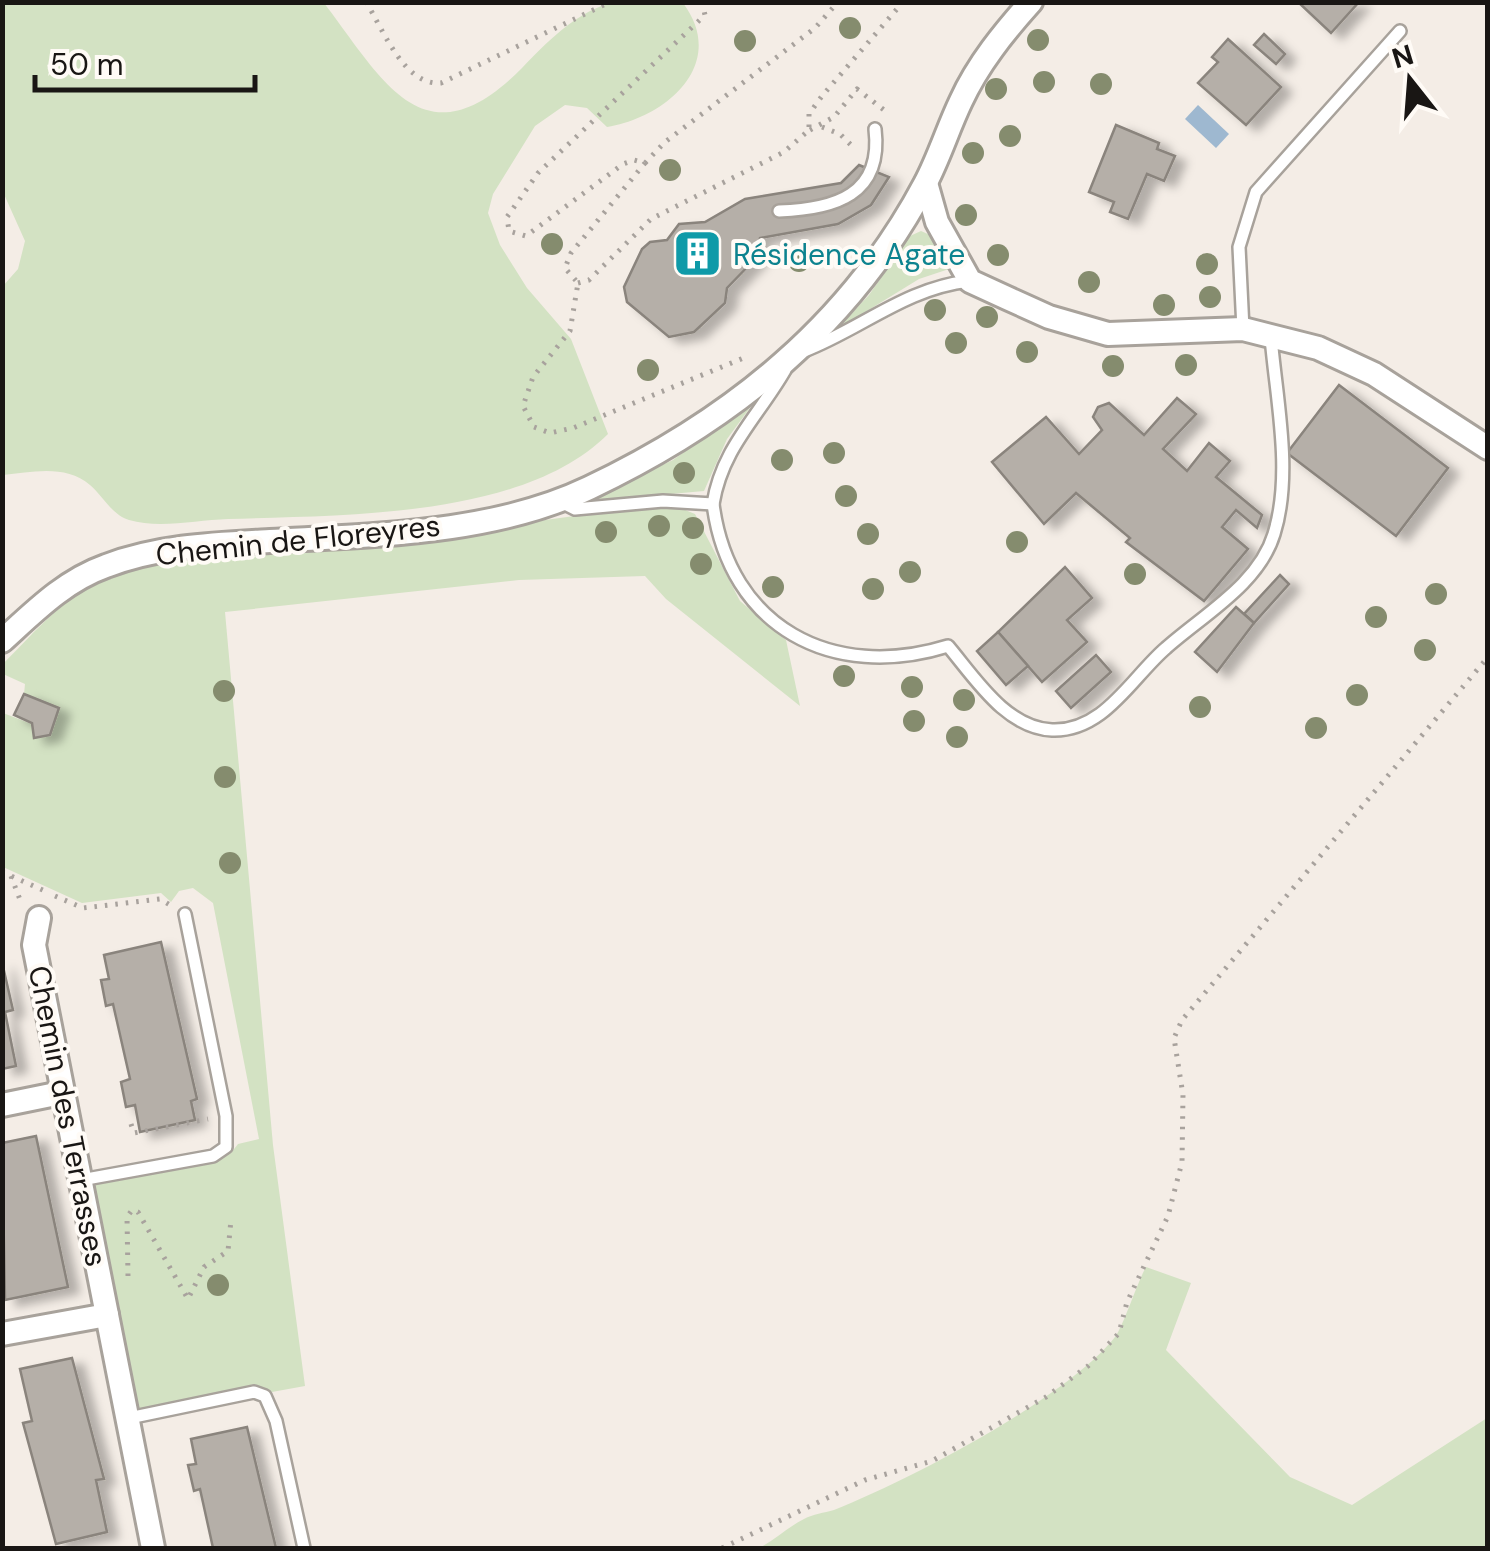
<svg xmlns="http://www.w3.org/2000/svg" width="1490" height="1551" font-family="'DM Sans',sans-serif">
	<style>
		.green { fill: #d3e2c3 }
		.water { fill: #9eb8d0 }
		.building { fill: #b5afa8; stroke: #8a847d; stroke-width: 2.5; filter: url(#shadow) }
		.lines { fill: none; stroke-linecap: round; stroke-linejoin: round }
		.service-casing { stroke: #a8a29b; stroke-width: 16 }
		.minor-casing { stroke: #a8a29b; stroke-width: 28 }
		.path { stroke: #a8a29d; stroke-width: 5; stroke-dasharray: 2.5 8; stroke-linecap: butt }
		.service { stroke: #fff; stroke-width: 11 }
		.minor { stroke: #fff; stroke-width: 22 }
		.tree { fill: #858c6e }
		.labels { text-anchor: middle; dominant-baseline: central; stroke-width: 8; stroke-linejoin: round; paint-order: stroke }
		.culture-label { font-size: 30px; fill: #0d838f; stroke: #fffbf6; text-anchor: start }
		.street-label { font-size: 30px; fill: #191614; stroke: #fffbf6 }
	</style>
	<defs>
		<filter id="shadow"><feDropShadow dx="11" dy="6" stdDeviation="5" flood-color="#0004"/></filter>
	</defs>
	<rect width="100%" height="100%" fill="#f4ede6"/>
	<g class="green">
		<path d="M3 2 324 3C383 80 424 167 522 68 546 43 573 15 607 4 628 0 660 2 683 3 728 63 668 117 607 127L587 108 565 105 535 126 493 194 488 213 500 245 527 288 571 339 608 434C523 519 342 515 228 519 197 520 159 529 129 520 112 515 103 496 90 485 66 464 32 472 3 475V286L18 269 25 241 3 192Z"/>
		<polygon points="921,231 930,235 949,269 919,279 836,330 869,295 910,236"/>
		<polygon points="755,401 727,439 704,491 582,502 673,460"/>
		<path d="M678 507 695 514 740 601 786 640 800 706 666 599 645 576 519 580 225 612 273 1145 305 1386 129 1418 81 1180 231 1153 238 1144 259 1139 213 903 193 888 179 891 171 902 161 893 82 903 3 867V713L32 724 35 738 50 735 58 709 24 694 25 684 3 674V664C30 637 59 602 94 585 185 541 301 551 400 540 493 530 585 510 678 507Z"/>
		<path d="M1146 1267 1191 1283 1166 1350 1290 1477 1352 1505 1487 1418V1548H759C775 1540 788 1527 804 1519 813 1514 824 1513 834 1510 908 1481 1067 1398 1115 1337 1123 1327 1137 1283 1146 1267Z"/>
	</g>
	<polygon class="water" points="1198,105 1229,134 1216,148 1185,119"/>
	<g class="building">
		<polygon points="1298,2 1359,2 1331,33"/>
		<polygon points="1264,34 1285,54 1276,64 1254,45"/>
		<polygon points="1228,39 1281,87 1246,125 1198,83 1218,62 1212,57"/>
		<polygon points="1116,125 1159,143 1157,149 1175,156 1164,181 1147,174 1128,219 1110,212 1114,202 1089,192"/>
		<polygon points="859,165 889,177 871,205 838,224 760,238 755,259 727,288 725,303 694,332 669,337 627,302 624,287 642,249 650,242 667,240 679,224 705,222 745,199 841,183"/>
		<polygon points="1339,385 1448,468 1396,536 1287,453"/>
		<polygon points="1177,398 1196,414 1163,449 1187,471 1209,443 1230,461 1216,477 1262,515 1257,528 1236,510 1222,527 1248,549 1204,601 1126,542 1130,538 1076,493 1044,524 992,462 1046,417 1079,454 1102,430 1093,417 1098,407 1109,403 1144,435"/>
		<polygon points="1065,567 1092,598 1067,620 1087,642 1042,682 998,632"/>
		<polygon points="1280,575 1289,584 1254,623 1244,614"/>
		<polygon points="1236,607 1254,623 1217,672 1195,652"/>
		<polygon points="998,632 1028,666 1006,685 977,651"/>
		<polygon points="1096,655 1111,672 1071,708 1056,691"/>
		<polygon points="24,694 59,708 50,735 34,738 32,723 14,715"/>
		<polygon points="161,942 197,1099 191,1101 195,1120 140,1132 135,1105 126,1107 121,1082 130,1079 113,1004 106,1006 101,980 109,979 104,955"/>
		<polygon points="2,962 13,1010 5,1012 16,1066 2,1069"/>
		<polygon points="36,1136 68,1287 5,1300 2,1143"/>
		<polygon points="72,1358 104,1479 96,1480 107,1532 56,1544 23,1423 32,1421 20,1369"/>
		<polygon points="247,1427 276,1548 213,1548 200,1489 194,1491 188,1465 196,1464 191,1439"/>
	</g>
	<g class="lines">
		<defs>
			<g id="service">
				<path d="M779 211C835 209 883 195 875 129"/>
				<polyline points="1243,329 1239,247 1256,192 1400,31"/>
				<path d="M804 351C861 329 906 288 969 281"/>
				<path d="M559 501 575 509 663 501 713 504C722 448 758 417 785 370"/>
				<path d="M713 504C729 627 832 682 948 646 975 678 1006 728 1052 730 1104 732 1132 677 1166 648 1203 615 1259 584 1274 534 1293 473 1276 398 1271 337"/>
				<polyline points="81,1180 213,1156 226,1147 226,1116 185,914"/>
				<polyline points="129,1418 254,1392 265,1396 276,1421 304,1548"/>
			</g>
			<g id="minor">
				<polyline points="926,183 937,222 970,281 1007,298 1049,317 1108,334 1243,329 1318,348 1374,374 1488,448"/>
				<path d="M2 641C34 612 64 581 106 566 158 546 214 544 270 541 374 535 493 534 589 488 732 420 850 325 925 184 939 158 948 128 961 101 978 64 1004 32 1031 2"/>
				<polyline points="39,918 34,945 153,1548"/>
				<polyline points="2,1105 51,1095"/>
				<polyline points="2,1334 107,1315"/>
			</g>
		</defs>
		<use href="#service" class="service-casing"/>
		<use href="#minor" class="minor-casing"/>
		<g class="path">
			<path d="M366 2C383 29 404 86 441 83L610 2"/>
			<polyline points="702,2 705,15 538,173 507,217 509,231 526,236 623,164 634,160 645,163 571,253 565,268 578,283 570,331 533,377 523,406 534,427 550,433 573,428 746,357"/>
			<polyline points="980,2 980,3"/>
			<polyline points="822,127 840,134 856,150"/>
			<polyline points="810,130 834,117 857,89 884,110"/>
			<polyline points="645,163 665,142 815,28 838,2"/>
			<polyline points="578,283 589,280 651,219 784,152 809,130 809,114 822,96 903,2"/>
			<polyline points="2,872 45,891"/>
			<polyline points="11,876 22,905"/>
			<polyline points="55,896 83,908 160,899 170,905"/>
			<polyline points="131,1124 134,1133 208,1119"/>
			<polyline points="128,1276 127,1217 132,1210 138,1212 188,1299 204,1267 228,1251 231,1220"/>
			<polyline points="722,1548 865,1480 932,1461 1046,1397 1088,1366 1119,1333 1127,1302 1168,1216 1182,1162 1183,1095 1174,1038 1182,1020 1488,657"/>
		</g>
		<use href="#service" class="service"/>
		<use href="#minor" class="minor"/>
	</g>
	<g class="tree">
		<circle cx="850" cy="28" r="11"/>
		<circle cx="1038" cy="40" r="11"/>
		<circle cx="745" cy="41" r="11"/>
		<circle cx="1044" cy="82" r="11"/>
		<circle cx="1101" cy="84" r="11"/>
		<circle cx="996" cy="89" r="11"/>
		<circle cx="1010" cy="136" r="11"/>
		<circle cx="973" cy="153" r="11"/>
		<circle cx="670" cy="170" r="11"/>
		<circle cx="966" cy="215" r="11"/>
		<circle cx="552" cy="244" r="11"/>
		<circle cx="998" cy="255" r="11"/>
		<circle cx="917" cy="256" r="11"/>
		<circle cx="799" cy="261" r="11"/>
		<circle cx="1207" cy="264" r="11"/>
		<circle cx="1089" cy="282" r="11"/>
		<circle cx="1210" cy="297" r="11"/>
		<circle cx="1164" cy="305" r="11"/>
		<circle cx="935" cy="310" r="11"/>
		<circle cx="987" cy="317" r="11"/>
		<circle cx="956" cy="343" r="11"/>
		<circle cx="1027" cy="352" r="11"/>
		<circle cx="1186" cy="365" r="11"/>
		<circle cx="1113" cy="366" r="11"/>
		<circle cx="648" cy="370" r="11"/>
		<circle cx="834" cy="453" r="11"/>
		<circle cx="782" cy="460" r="11"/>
		<circle cx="684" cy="473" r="11"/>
		<circle cx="846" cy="496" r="11"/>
		<circle cx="659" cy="526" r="11"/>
		<circle cx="693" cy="528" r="11"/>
		<circle cx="606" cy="532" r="11"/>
		<circle cx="868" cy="534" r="11"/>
		<circle cx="1017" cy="542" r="11"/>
		<circle cx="701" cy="564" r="11"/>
		<circle cx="910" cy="572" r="11"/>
		<circle cx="1135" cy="574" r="11"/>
		<circle cx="773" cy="587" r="11"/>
		<circle cx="873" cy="589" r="11"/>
		<circle cx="1436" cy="594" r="11"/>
		<circle cx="1376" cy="617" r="11"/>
		<circle cx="1425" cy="650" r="11"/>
		<circle cx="844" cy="676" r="11"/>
		<circle cx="912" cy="687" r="11"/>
		<circle cx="224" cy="691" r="11"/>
		<circle cx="1357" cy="695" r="11"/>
		<circle cx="964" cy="700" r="11"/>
		<circle cx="1200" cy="707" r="11"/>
		<circle cx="914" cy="721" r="11"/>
		<circle cx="1316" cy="728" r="11"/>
		<circle cx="957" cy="737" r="11"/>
		<circle cx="225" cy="777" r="11"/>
		<circle cx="230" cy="863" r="11"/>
		<circle cx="218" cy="1285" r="11"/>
	</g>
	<defs>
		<symbol id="building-square" viewBox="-11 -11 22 22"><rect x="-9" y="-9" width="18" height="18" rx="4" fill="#0f9aa8" stroke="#fffbf6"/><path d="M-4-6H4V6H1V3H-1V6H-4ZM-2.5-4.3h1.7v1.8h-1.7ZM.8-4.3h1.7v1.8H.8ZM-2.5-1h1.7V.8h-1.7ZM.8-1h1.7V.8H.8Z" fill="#fff"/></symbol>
	</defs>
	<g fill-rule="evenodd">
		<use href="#building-square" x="670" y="226" width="55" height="55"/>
	</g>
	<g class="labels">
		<g class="culture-label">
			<text x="733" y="254">Résidence Agate</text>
		</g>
		<g class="street-label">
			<text transform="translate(298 540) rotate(-6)">Chemin de Floreyres</text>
			<text transform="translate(68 1116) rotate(79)">Chemin des Terrasses</text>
		</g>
	</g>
	<rect width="1490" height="1551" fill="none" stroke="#191614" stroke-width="10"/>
	<g transform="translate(1410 80) rotate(343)" stroke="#fffbf6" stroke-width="8" paint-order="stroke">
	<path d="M0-8L18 38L0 25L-18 38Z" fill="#191614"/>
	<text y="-15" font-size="28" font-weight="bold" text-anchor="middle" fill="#191614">N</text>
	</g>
	<path d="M35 75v15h220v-15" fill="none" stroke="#191614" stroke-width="5"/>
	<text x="50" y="75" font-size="30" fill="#191614" stroke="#fffbf6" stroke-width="8" paint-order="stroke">50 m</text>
</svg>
